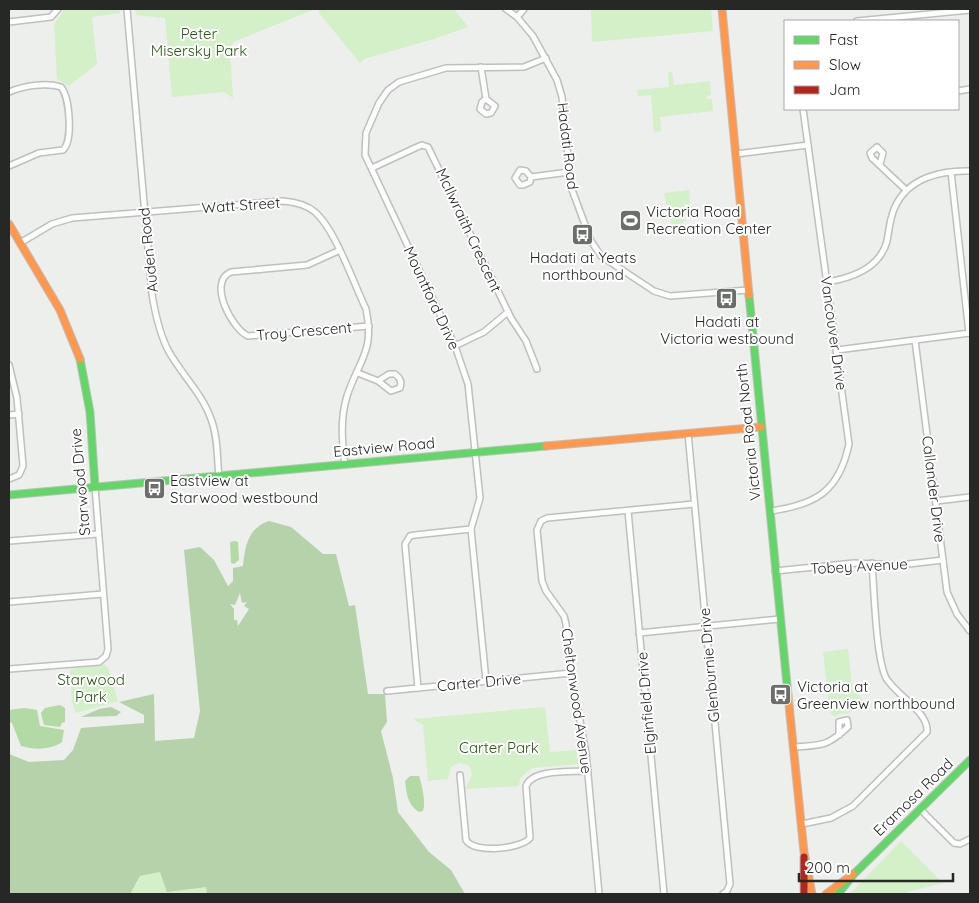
<svg xmlns="http://www.w3.org/2000/svg" width="979" height="903" font-family="Quicksand,sans-serif">
	<style>
		.green { fill: #d3f0c8 }
		.forest { fill: #b5d2aa; fill-rule: evenodd }
		.water { fill: #b3d9a5 }
		.lines { fill: none; stroke-linecap: round; stroke-linejoin: round }
		.street-casing { stroke: #bec0bd; stroke-width: 8 }
		.fast-casing { stroke: #bec0bd; stroke-width: 9 }
		.slow-casing { stroke: #bec0bd; stroke-width: 9 }
		.jam-casing { stroke: #bec0bd; stroke-width: 9 }
		.street { stroke: #fcfdfc; stroke-width: 5 }
		.fast { stroke: #63d668; stroke-width: 7 }
		.slow { stroke: #ff974d; stroke-width: 7 }
		.jam { stroke: #b3261e; stroke-width: 7 }
		.labels { text-anchor: middle; dominant-baseline: central; stroke-width: 4; stroke-linejoin: round; paint-order: stroke }
		.park-label { font-size: 15px; fill: #27570e; stroke: #fff }
		.street-label { font-size: 15px; fill: #262826; stroke: #fff }
		.poi-label { font-size: 15px; fill: #262826; stroke: #fff; text-anchor: start }
	</style>
	<rect width="100%" height="100%" fill="#ecefeb"/>
	<g class="green">
		<polygon points="63,9 119,9 120,13 92,17 97,64 69,86 57,79 54,24 63,12"/>
		<polygon points="136,9 315,9 233,42 230,52 233,98 224,92 172,97 165,18 136,15"/>
		<polygon points="318,9 454,9 468,27 434,39 364,59 360,63 320,14"/>
		<polygon points="591,9 711,9 713,31 592,42"/>
		<polygon points="668,72 672,72 674,85 710,81 711,95 707,96 707,99 712,99 713,111 660,117 661,131 654,132 651,95 638,96 637,90 669,87"/>
		<polygon points="689,190 690,204 684,204 686,221 672,227 664,193"/>
		<polygon points="848,649 852,686 863,700 847,714 841,713 835,717 830,713 823,652"/>
		<polygon points="104,664 108,668 118,701 76,713 72,702 70,669"/>
		<path d="M545 707 550 752 577 750 579 764 532 768 520 778 519 786 465 789C469 780 476 775 468 765L459 763 451 767 448 779 428 781 423 725 413 719Z"/>
		<polygon points="901,841 943,883 907,892 907,894 850,894"/>
		<polygon points="161,872 206,887 207,894 130,894 140,876"/>
	</g>
	<g class="forest">
		<path d="M269 521 291 527 323 554H336L349 606 355 605 368 694H385L387 722 381 731 393 778 398 812 429 852 451 870 465 894H207L206 887 167 892 160 872 140 876 130 894H9V754L29 762 64 760 73 750 81 728 144 723V715L119 702 154 694 155 741 194 738 200 711 184 550 200 547 214 560 228 586 233 581V568L243 566C245 546 248 528 269 521ZM240 593 242 603 247 602 244 606 249 609 238 626 237 620H234V609L230 604 235 605Z"/>
		<polygon points="111,707 121,712 116,716 81,717 99,709"/>
	</g>
	<g class="water">
		<polygon points="235,541 238,542 239,560 234,564 231,563 230,542"/>
		<polygon points="60,705 65,708 65,722 62,723 60,727 44,725 41,713 45,708"/>
		<path d="M24 708 37 710 40 726 64 730 62 742C51 750 34 750 21 746L12 723 9 722V710Z"/>
		<path d="M410 776H419C422 785 426 802 423 811L419 812C407 804 407 794 405 781Z"/>
	</g>
	<g class="lines">
		<defs>
			<g id="street">
				<path d="M127 9 152 294C155 313 159 332 168 350 181 374 202 393 211 419 218 437 217 458 219 477"/>
				<polyline points="506,9 517,17 533,36 557,80 562,97 571,187 591,241 601,256 654,291 670,296 748,290"/>
				<polyline points="517,17 524,9"/>
				<polyline points="857,21 970,10"/>
				<polyline points="9,22 51,17 58,9"/>
				<polyline points="481,67 486,99 482,102 480,109 486,114 491,113 495,106 486,99"/>
				<polyline points="958,91 970,89"/>
				<path d="M9 92C23 86 46 82 61 87 70 98 73 141 63 150L39 153 9 166"/>
				<polyline points="736,154 808,145"/>
				<polyline points="880,164 883,153 877,147 870,153 872,158 906,190"/>
				<polyline points="372,168 415,148 422,145 428,147 511,318 526,341 537,369"/>
				<polyline points="951,172 969,333"/>
				<polyline points="531,177 530,182 523,185 520,185 515,178 520,170 526,171 531,177 569,172"/>
				<path d="M20 243 52 224 72 218 283 201C295 202 306 204 315 212 335 229 354 284 366 309 375 351 359 360 347 396 340 419 342 441 345 465"/>
				<path d="M338 251 307 265 231 272C207 282 232 329 248 336L369 326"/>
				<path d="M827 282C852 278 880 268 887 241 889 230 890 217 895 207 908 178 941 170 970 171"/>
				<polyline points="915,340 947,592 957,614 970,631"/>
				<polyline points="455,346 484,332 508,312"/>
				<polyline points="837,350 970,333"/>
				<polyline points="9,365 17,398 23,466 19,475 9,479"/>
				<path d="M358 373 378 381 391 391 400 388C402 381 400 378 395 374H389L378 381"/>
				<polyline points="9,415 19,414"/>
				<polyline points="688,433 730,884 727,891 723,894"/>
				<polyline points="936,501 970,497"/>
				<polyline points="628,511 664,894"/>
				<path d="M770 511C815 505 839 492 849 444L803 109"/>
				<polyline points="9,541 98,534"/>
				<polyline points="775,571 854,563 900,565 943,560"/>
				<polyline points="9,602 103,594"/>
				<polyline points="639,633 780,619"/>
				<polyline points="9,669 99,662 106,656 108,649 95,487"/>
				<polyline points="486,681 471,529 480,498 468,384 455,346 365,155 366,133 379,103 388,90 399,82 446,68 524,67 546,58"/>
				<polyline points="418,688 405,544 410,536 415,535 471,529"/>
				<polyline points="387,691 571,673"/>
				<path d="M794 747C822 745 826 747 848 727L847 720 839 722V735"/>
				<path d="M460 775 466 840C474 854 521 849 530 838L526 786C532 769 571 772 588 771"/>
				<polyline points="920,809 954,843 960,844 970,839"/>
				<path d="M802 824 831 818 853 806 927 732C929 712 896 695 886 678 876 659 874 588 872 563"/>
				<polyline points="599,894 586,753 571,673 566,624 564,616 546,591 542,581 537,530 541,521 547,518 694,504"/>
			</g>
			<g id="fast">
				<polyline points="749,295 788,695"/>
				<polyline points="80,359 90,412 95,487"/>
				<polyline points="9,495 546,446"/>
				<polyline points="838,894 854,874 970,760"/>
			</g>
			<g id="slow">
				<polyline points="722,9 749,295"/>
				<polyline points="9,224 60,310 80,359"/>
				<polyline points="546,446 761,427"/>
				<polyline points="788,695 804,852 812,894"/>
				<polyline points="826,894 853,874"/>
			</g>
			<polyline id="jam" points="804,857 804,894"/>
		</defs>
		<use href="#street" class="street-casing"/>
		<use href="#fast" class="fast-casing"/>
		<use href="#slow" class="slow-casing"/>
		<use href="#jam" class="jam-casing"/>
		<use href="#street" class="street"/>
		<use href="#fast" class="fast"/>
		<use href="#slow" class="slow"/>
		<use href="#jam" class="jam"/>
	</g>
	<defs>
		<symbol id="stadium-square" viewBox="-11 -11 22 22"><rect x="-9" y="-9" width="18" height="18" rx="4" fill="#6b6e6b" stroke="#fff"/><path d="M0-5a6.5 5 0 1 0 0 10a6.5 5 0 1 0 0-10ZM-3.5-1.8h7v3.6h-7Z" fill="#fff"/></symbol>
		<symbol id="bus-square" viewBox="-11 -11 22 22"><rect x="-9" y="-9" width="18" height="18" rx="4" fill="#6b6e6b" stroke="#fff"/><path d="M-5-6H5V4H4V6H2V4H-2V6H-4V4H-5ZM-3.5-4V0h7V-4ZM-3.5 1.2v1.5H-2V1.2ZM2 1.2v1.5H3.5V1.2Z" fill="#fff"/></symbol>
	</defs>
	<g fill-rule="evenodd">
		<use href="#stadium-square" x="618" y="208" width="25" height="25"/>
		<use href="#bus-square" x="570" y="222" width="25" height="25"/>
		<use href="#bus-square" x="714" y="286" width="25" height="25"/>
		<use href="#bus-square" x="142" y="476" width="25" height="25"/>
		<use href="#bus-square" x="768" y="682" width="25" height="25"/>
	</g>
	<g class="labels">
		<g class="park-label">
			<text x="199" y="33">Peter<tspan x="199" dy="17">Misersky Park</tspan></text>
			<text x="91" y="679">Starwood<tspan x="91" dy="17">Park</tspan></text>
			<text x="499" y="747">Carter Park</text>
		</g>
		<g class="street-label">
			<text transform="translate(568 146) rotate(83)">Hadati Road</text>
			<text transform="translate(241 205) rotate(-4)">Watt Street</text>
			<text transform="translate(469 230) rotate(65)">McIlwraith Crescent</text>
			<text transform="translate(148 250) rotate(-96)">Auden Road</text>
			<text transform="translate(432 298) rotate(65)">Mountford Drive</text>
			<text transform="translate(304 331) rotate(-5)">Troy Crescent</text>
			<text transform="translate(834 333) rotate(82)">Vancouver Drive</text>
			<text transform="translate(748 432) rotate(-96)">Victoria Road North</text>
			<text transform="translate(384 447) rotate(-5)">Eastview Road</text>
			<text transform="translate(80 482) rotate(-95)">Starwood Drive</text>
			<text transform="translate(934 489) rotate(83)">Callander Drive</text>
			<text transform="translate(859 566) rotate(-3)">Tobey Avenue</text>
			<text transform="translate(709 665) rotate(-95)">Glenburnie Drive</text>
			<text transform="translate(479 682) rotate(-5)">Carter Drive</text>
			<text transform="translate(577 701) rotate(82)">Cheltonwood Avenue</text>
			<text transform="translate(646 703) rotate(-95)">Elginfield Drive</text>
			<text transform="translate(913 797) rotate(-44)">Eramosa Road</text>
		</g>
		<g class="poi-label">
			<text x="646" y="211">Victoria Road<tspan x="646" dy="17">Recreation Center</tspan></text>
			<text x="583" y="257" text-anchor="middle">Hadati at Yeats<tspan x="583" dy="17">northbound</tspan></text>
			<text x="727" y="321" text-anchor="middle">Hadati at<tspan x="727" dy="17">Victoria westbound</tspan></text>
			<text x="170" y="480">Eastview at<tspan x="170" dy="17">Starwood westbound</tspan></text>
			<text x="797" y="686">Victoria at<tspan x="797" dy="17">Greenview northbound</tspan></text>
		</g>
	</g>
	<rect width="979" height="903" fill="none" stroke="#262826" stroke-width="20"/>
	<rect x="784" y="20" width="175" height="90" fill="#ffffff" stroke="#a8a9a8"/>
	<rect x="794" y="36" width="25" height="8" fill="#63d668" stroke="#a8a9a8"/>
	<text x="829" y="45" font-size="15" fill="#262826">Fast</text>
	<rect x="794" y="61" width="25" height="8" fill="#ff974d" stroke="#a8a9a8"/>
	<text x="829" y="70" font-size="15" fill="#262826">Slow</text>
	<rect x="794" y="86" width="25" height="8" fill="#b3261e" stroke="#a8a9a8"/>
	<text x="829" y="95" font-size="15" fill="#262826">Jam</text>
	<path d="M799 873v8h154v-8" fill="none" stroke="#262826" stroke-width="2.5"/>
	<text x="806" y="873" font-size="15" fill="#262826" stroke="#ffffff" stroke-width="4" paint-order="stroke">200 m</text>
</svg>
